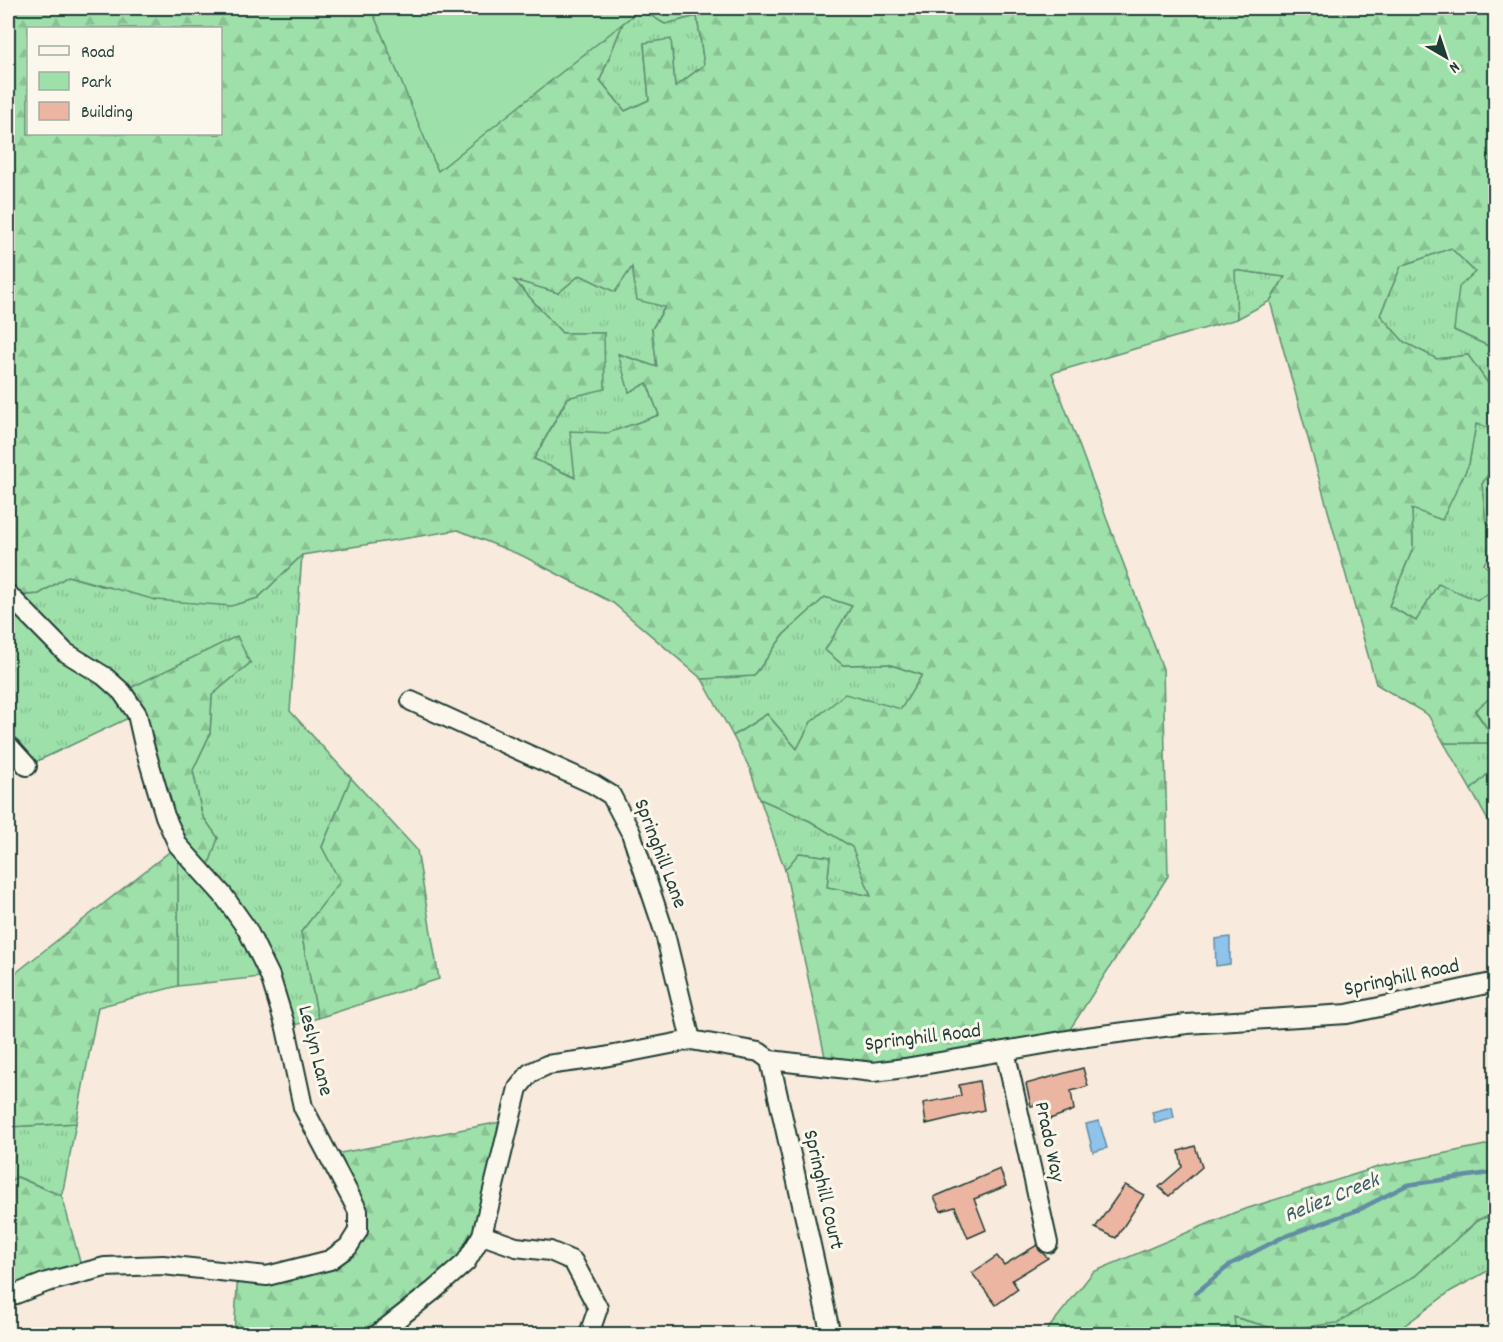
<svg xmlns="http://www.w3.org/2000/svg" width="1503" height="1342" font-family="Dekko,sans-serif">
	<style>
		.grass { fill: url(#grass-tufts); stroke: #5e8e6f; stroke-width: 1.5 }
		.forest { fill: url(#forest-firs); stroke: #5e8e6f; stroke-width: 1.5; fill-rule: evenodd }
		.park { fill: #9ee0aa; stroke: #5e8e6f; stroke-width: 1.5 }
		.water { fill: #8fc3ec; stroke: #628da2; stroke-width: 1.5 }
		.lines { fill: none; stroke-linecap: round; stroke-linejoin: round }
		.stream { stroke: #628da2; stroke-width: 4.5 }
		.building { fill: #ecb5a2; stroke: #1f3d34; stroke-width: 1.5 }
		.minor-casing { stroke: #1f3d34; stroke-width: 22 }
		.minor { stroke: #fbf7ec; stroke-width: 18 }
		.labels { text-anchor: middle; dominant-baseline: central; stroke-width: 6; stroke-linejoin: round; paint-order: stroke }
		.street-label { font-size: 21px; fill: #1f3d34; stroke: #fbf7ec }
		.water-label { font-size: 22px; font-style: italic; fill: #3b5e62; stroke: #fbf7ec }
	</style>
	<defs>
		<pattern id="grass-tufts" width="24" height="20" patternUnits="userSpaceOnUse" patternTransform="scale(1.5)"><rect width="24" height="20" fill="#9ee0aa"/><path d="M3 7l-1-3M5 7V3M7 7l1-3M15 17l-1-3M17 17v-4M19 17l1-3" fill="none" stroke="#88c193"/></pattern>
		<pattern id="forest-firs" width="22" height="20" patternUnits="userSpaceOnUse" patternTransform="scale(1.5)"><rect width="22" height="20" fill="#9ee0aa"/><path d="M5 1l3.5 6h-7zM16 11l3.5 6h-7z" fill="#88c193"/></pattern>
	</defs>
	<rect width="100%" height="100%" fill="#f8eadd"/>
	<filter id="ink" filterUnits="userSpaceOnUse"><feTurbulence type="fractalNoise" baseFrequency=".0167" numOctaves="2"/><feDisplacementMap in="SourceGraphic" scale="12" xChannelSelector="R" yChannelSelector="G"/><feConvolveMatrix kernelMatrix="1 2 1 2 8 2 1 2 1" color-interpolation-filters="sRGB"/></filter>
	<g filter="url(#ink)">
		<g class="grass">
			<polygon points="640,9 665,24 697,16 704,65 675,87 671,40 644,44 649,100 625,111 600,80 623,23"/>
			<polygon points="1451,248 1475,272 1454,330 1495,349 1492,389 1468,355 1437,359 1404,342 1380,315 1401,266"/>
			<polygon points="632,266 665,306 652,329 657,367 619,354 629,392 647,383 659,415 609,433 571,432 576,478 534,459 604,333 562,333 513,279 558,293 580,275"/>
			<polygon points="1234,270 1285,277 1270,301 1237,319"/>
			<polygon points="1476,424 1495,429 1495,464 1482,484 1486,521 1496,533 1495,547 1484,564 1495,576 1495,590 1477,600 1416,621 1389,606 1413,548 1412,509 1469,464"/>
			<polygon points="302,555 290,711 351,778 322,847 341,882 301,932 318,1018 286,1028 270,976 178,986 178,845 218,838 202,815 193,770 210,734 212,695 250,663 171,670 122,692 137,714 27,766 8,745 8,597 39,594 68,576 101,586 258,598"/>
			<polygon points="825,597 852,606 825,650 843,665 888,664 922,675 901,710 811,722 797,749 767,714 733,736 702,679 754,676 784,634"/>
			<polygon points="1495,693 1495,740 1475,710"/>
			<polygon points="1444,743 1495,743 1495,767 1471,790"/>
			<polygon points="760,799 810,821 853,847 871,896 827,887 830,857 800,853 785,870"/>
			<polygon points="76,1123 62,1196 18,1177 8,1182 8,1127"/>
			<polygon points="1495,1215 1495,1267 1451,1291 1393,1334 1236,1334 1233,1317 1280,1330 1415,1276 1480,1219"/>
		</g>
		<g class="forest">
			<path d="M8 8H1495V349L1454 330 1459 287 1475 272 1451 248 1401 266 1380 315 1404 342 1437 359 1468 355 1492 389 1495 357V429L1476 424 1469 464 1442 520 1412 509 1413 548 1389 606 1416 621 1438 584 1477 600 1495 590V693L1475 711 1495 740V743H1444L1428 715 1376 684 1270 301 1285 277 1235 270 1237 319 1052 373 1163 669 1168 876 1058 1048 905 1068 827 1066 785 870 799 853 830 857 827 887 871 896 852 847 810 821 760 799 750 769 733 736 767 714 797 749 811 722 845 694 901 709 922 675 888 664 843 665 825 650 852 606 825 597 784 634 754 676 702 679 613 603 523 556 458 530 302 555 258 598 231 606 156 600 68 576 39 594 8 596ZM640 9 665 24 697 16 704 65 675 87 671 39 644 43 649 100 625 111 600 80 623 23ZM28 28H220V134H28ZM632 267 637 300 665 307 652 329 657 367 618 354 629 392 647 383 659 415 608 433 570 431 575 478 534 459 567 398 605 389 604 333H562L514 280 558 293 580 275 615 292Z"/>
			<polygon points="1495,464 1495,533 1486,521 1482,484"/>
			<polygon points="237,636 250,663 212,695 210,734 193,770 202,815 218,838 205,876 178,846 178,986 98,1007 76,1123 8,1127 8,979 178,845 122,692"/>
			<polygon points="1495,767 1495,833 1471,790"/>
			<polygon points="351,778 417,850 439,979 318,1018 301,932 340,882 322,847"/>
			<polygon points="511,1120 482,1235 378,1334 234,1334 238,1273 330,1260 358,1231 330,1155"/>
			<polygon points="1495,1143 1495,1215 1479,1219 1415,1276 1337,1323 1280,1330 1234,1317 1236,1334 1044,1334 1093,1272 1236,1212 1378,1167"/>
			<polygon points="17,1177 62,1196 83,1273 8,1297 8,1182"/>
		</g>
		<polygon class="park" points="371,8 642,8 438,171"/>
		<g class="water">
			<polygon points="1230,937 1230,964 1216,966 1215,939"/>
			<polygon points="1172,1107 1174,1118 1155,1123 1152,1112"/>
			<polygon points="1099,1121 1107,1148 1093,1152 1086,1124"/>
		</g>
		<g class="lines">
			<polyline class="stream" points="1196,1293 1231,1264 1283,1237 1358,1210 1407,1185 1496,1172"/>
		</g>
		<g class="building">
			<polygon points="1083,1068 1088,1086 1071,1091 1074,1110 1050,1119 1044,1103 1031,1106 1026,1084"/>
			<polygon points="979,1081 984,1110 926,1124 923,1103 961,1096 959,1085"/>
			<polygon points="1195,1146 1202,1167 1169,1196 1159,1187 1182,1167 1179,1151"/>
			<polygon points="1000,1169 1006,1186 974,1199 986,1230 968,1238 955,1207 941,1211 934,1197"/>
			<polygon points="1125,1185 1144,1195 1116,1238 1095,1228"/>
			<polygon points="1037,1245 1039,1250 1048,1258 1012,1280 1018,1289 996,1305 972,1273 997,1256 1004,1265"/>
		</g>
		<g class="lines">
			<defs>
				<g id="minor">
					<polyline points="8,594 65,652 104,676 122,692 137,714 144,745 165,816 178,845 223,895 247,929 270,976 286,1028 303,1107 358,1211 358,1231 348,1247 330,1260 267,1276 163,1265 105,1267 47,1282 8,1297"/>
					<polyline points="411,701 593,784 611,795 631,833 665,934 691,1040"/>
					<polyline points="8,745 27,766"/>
					<polyline points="1005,1051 1048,1243"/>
					<polyline points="770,1060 830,1331"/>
					<polyline points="482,1235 516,1247 550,1251 573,1261 598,1308 589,1334"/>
					<polyline points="378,1334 433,1291 466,1262 482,1235 518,1088 530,1073 547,1065 599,1058 691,1040 759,1052 770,1060 873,1072 905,1068 1079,1038 1187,1024 1347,1014 1496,982"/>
				</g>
			</defs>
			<use href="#minor" class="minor-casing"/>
			<use href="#minor" class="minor"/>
		</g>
	</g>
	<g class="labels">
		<g class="street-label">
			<text transform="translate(659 854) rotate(69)">Springhill Lane</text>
			<text transform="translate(1402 979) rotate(-12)">Springhill Road</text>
			<text transform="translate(923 1039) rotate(-7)">Springhill Road</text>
			<text transform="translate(314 1051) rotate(76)">Leslyn Lane</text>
			<text transform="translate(1048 1142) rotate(78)">Prado Way</text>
			<text transform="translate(822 1190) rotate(77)">Springhill Court</text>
		</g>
		<g class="water-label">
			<text transform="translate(1332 1199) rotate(-22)">Reliez Creek</text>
		</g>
	</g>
	<rect width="1503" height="1342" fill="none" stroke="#fbf7ec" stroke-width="30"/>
	<rect x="15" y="15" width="1473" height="1312" fill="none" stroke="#1f3d34" stroke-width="2" filter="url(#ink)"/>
	<rect x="27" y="27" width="195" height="108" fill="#fbf7ec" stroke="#a3ada2" stroke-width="1.5"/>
	<rect x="39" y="46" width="30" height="9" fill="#fbf7ec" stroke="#a3ada2" stroke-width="1.5"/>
	<text x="81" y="57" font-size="18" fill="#1f3d34">Road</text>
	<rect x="39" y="72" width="30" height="18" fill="#9ee0aa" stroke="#a3ada2" stroke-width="1.5"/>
	<text x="81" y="87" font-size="18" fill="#1f3d34">Park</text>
	<rect x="39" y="102" width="30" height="18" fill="#ecb5a2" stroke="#a3ada2" stroke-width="1.5"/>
	<text x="81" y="117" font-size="18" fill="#1f3d34">Building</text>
	<g transform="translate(1446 57) rotate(141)" stroke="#fbf7ec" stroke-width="4.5" paint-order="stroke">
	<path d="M0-4.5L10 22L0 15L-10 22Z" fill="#1f3d34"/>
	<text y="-9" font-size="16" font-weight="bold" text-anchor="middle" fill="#1f3d34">N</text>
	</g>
</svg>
